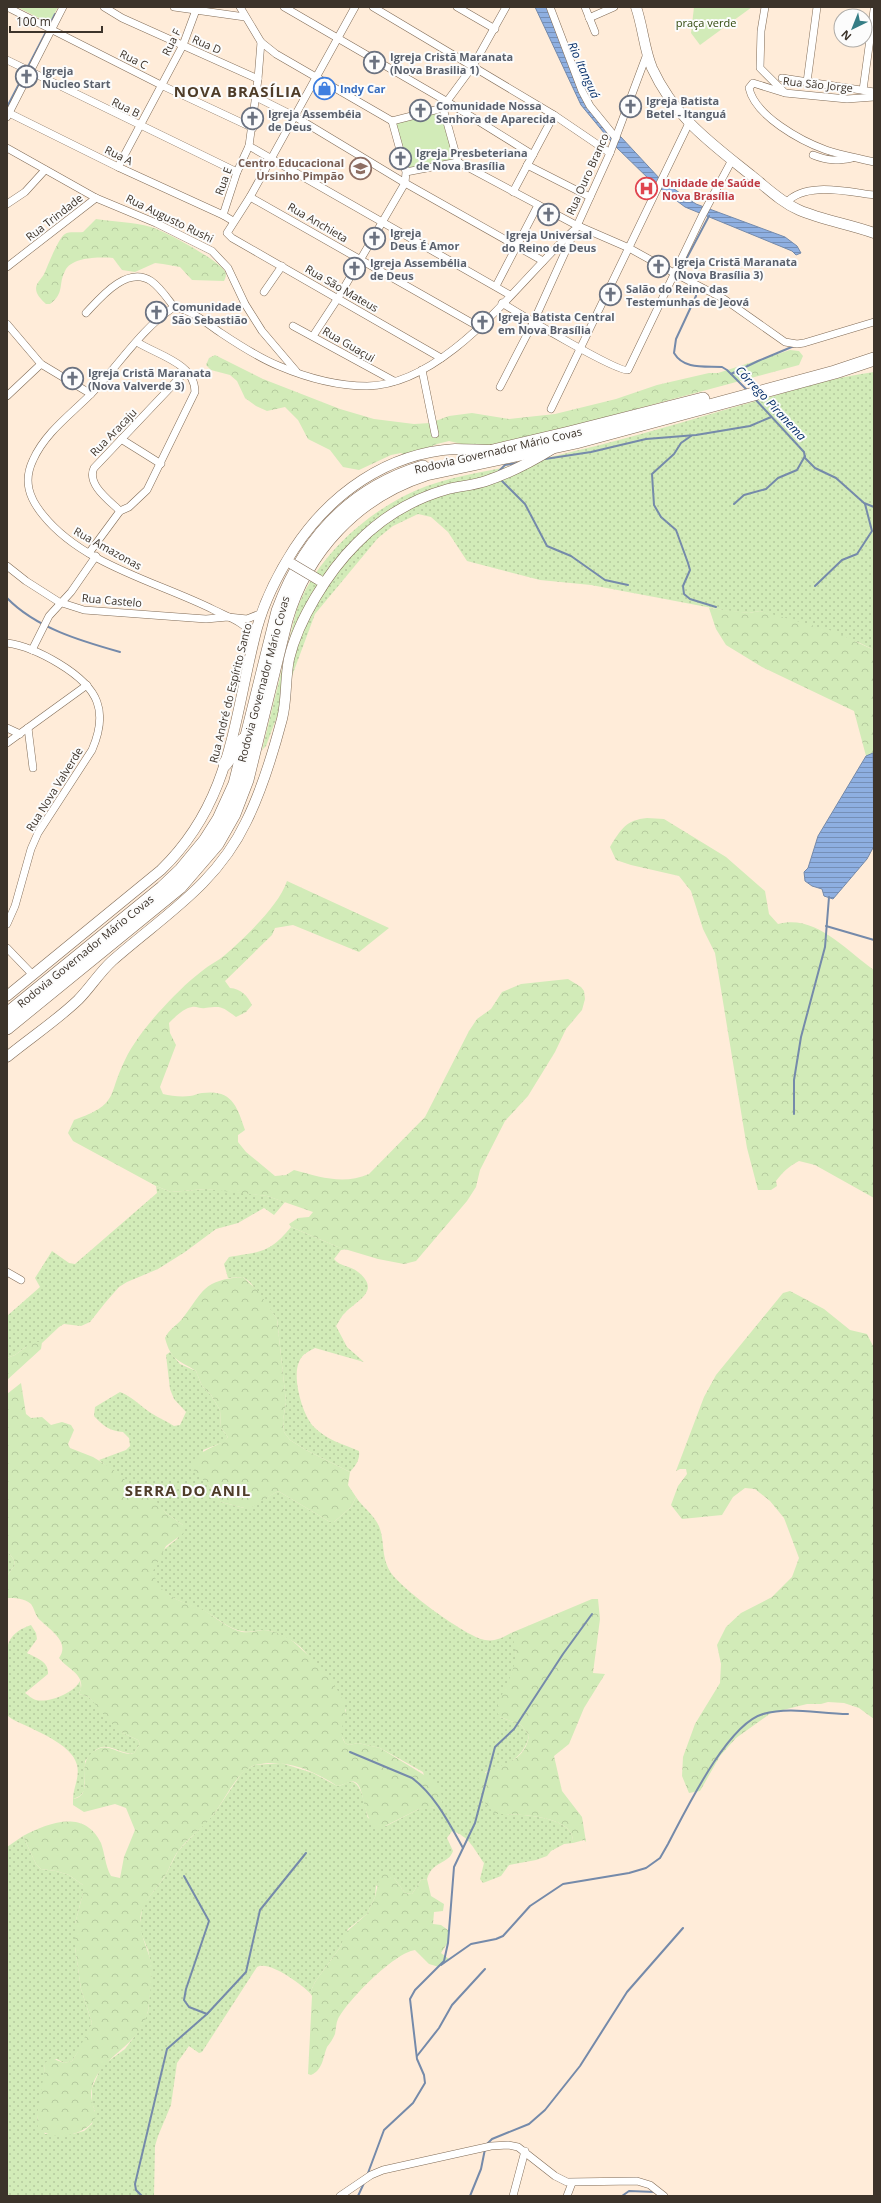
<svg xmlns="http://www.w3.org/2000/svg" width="881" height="2203" font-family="'Open Sans',sans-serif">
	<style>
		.grass { fill: url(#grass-dots) }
		.forest { fill: url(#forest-crowns) }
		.park { fill: #d2ebb8 }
		.water { fill: url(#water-rules); stroke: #758aaa }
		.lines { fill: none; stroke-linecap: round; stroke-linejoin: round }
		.stream { stroke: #758aaa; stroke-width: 2 }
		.street-casing { stroke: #806b56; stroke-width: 8 }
		.secondary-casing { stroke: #806b56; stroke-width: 11 }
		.highway-casing { stroke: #806b56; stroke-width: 14 }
		.street { stroke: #fff; stroke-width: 7 }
		.secondary { stroke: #fff; stroke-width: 10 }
		.highway { stroke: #fff; stroke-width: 13 }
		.secondary-bridge-casing { stroke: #806b56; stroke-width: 11; stroke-linecap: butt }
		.secondary-bridge { stroke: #fff; stroke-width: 10 }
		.labels { text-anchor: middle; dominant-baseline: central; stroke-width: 4; stroke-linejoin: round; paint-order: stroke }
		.park-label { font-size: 11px; fill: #30480b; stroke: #fcfcfc }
		.street-label { font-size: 11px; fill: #3c332a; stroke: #fcfcfc }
		.worship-label { font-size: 11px; font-weight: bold; fill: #5b616d; stroke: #fcfcfc; text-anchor: start }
		.shop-label { font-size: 11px; font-weight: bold; fill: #366cbe; stroke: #fcfcfc; text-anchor: start }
		.education-label { font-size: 11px; font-weight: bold; fill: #785e54; stroke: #fcfcfc; text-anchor: end }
		.health-label { font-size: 11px; font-weight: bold; fill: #be3a42; stroke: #fcfcfc; text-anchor: start }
		.water-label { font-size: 12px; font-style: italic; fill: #052e69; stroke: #fcfcfc }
		.district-label { font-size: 15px; font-weight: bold; letter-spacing: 1px; fill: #4e3c28; stroke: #fcfcfc }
	</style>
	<defs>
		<pattern id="grass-dots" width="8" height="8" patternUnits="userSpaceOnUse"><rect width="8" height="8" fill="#d2ebb8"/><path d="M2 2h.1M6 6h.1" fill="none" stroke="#b5ca9e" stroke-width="1.8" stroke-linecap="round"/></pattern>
		<pattern id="forest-crowns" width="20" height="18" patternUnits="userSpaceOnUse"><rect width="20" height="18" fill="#d2ebb8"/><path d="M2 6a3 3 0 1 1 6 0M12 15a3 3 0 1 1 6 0" fill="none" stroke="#b5ca9e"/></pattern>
		<pattern id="water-rules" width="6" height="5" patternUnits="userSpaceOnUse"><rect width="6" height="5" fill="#8eafe1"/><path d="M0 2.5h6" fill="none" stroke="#758fb7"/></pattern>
	</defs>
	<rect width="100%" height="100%" fill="#ffecd9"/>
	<g class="grass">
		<path d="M874 372V650L860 643 760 611 749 613 728 611 591 585 540 580 467 561 448 532 431 517 418 514 393 526 378 538 315 614 266 746 262 750 296 612C313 563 357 521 402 497 434 480 467 475 502 468 535 461 567 453 600 445 655 431 709 414 763 399 800 388 836 377 874 372Z"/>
		<polygon points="156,1186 171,1192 206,1189 222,1190 267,1196 285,1202 274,1215 264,1208 238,1223 216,1229 185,1252 158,1269 127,1282 119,1287 105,1303 90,1322 81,1326 64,1324 59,1327 42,1343 26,1347 15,1355 7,1358 7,1316 40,1287 35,1278 52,1251 69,1263 75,1264 157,1193"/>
		<path d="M291 1227 338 1247 349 1249 341 1250 334 1259C340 1267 350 1265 358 1272 382 1291 356 1301 345 1313 341 1316 339 1322 336 1326L347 1347 364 1362 315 1348C309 1351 302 1354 299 1362 292 1377 302 1414 313 1426 326 1440 343 1444 359 1451 360 1460 356 1465 350 1472L306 1450 290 1440 284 1432 283 1420 286 1402 277 1319 250 1282 243 1277 228 1278 224 1264 229 1257C260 1252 270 1253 291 1227Z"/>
		<path d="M170 1352 180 1364 196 1371 202 1386 211 1395 220 1410 221 1428 228 1437 224 1442 203 1450 206 1481 221 1502 244 1508 252 1506 278 1491 330 1522H334L351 1507 356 1497C363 1508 376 1516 380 1529 385 1545 381 1557 391 1573 402 1589 466 1637 485 1640 496 1642 503 1637 511 1633L515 1642 516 1663 511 1676 500 1717 521 1725 529 1735C525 1757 506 1767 485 1772L495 1814C514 1814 576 1814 573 1843L564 1844 551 1851 547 1856 536 1860 509 1865 501 1876 483 1883 480 1879 484 1863C474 1849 469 1836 452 1831L447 1838 453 1851C448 1865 433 1860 427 1879L421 1880 412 1894 405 1893 394 1878 376 1886 375 1897 367 1914 348 1929 341 1946 315 1982 310 1993C301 1984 269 1960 257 1967L202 2052 199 2053 189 2046 177 2063 171 2105 158 2136 155 2146 154 2196H7V1847L23 1836 36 1864 41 1869 56 1871 69 1875 83 1885V1893L75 1924V1947L81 1989 92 2023 83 2044 72 2061 64 2063 57 2059 45 2063 44 2085 37 2119 45 2134H73L84 2131 92 2124 95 2111 92 2103V2088L99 2072 103 2065 125 2049 140 2029 148 2012 152 1969 148 1950 139 1928 143 1905 164 1878 178 1851 214 1814 241 1774 246 1769 255 1765 281 1763 313 1773 337 1786C342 1786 344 1783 349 1782 362 1778 365 1809 368 1818L386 1826 419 1809 425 1807 434 1808 423 1772 380 1748 358 1743 349 1745 345 1743 340 1732 346 1710C334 1693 310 1652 294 1642 285 1637 275 1631 265 1630 257 1630 250 1633 241 1631 227 1628 217 1617 204 1611 186 1602 155 1597 153 1572 152 1557 167 1547 177 1539 180 1536 181 1529 183 1525L166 1513 148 1494 137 1490 99 1460 126 1450 130 1446 129 1438 123 1432C110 1431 103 1426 94 1416L95 1407 120 1392C133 1397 140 1406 151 1413 159 1418 166 1421 174 1426L180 1425 186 1412 174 1399 170 1389 166 1355Z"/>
		<polygon points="7,1550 14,1560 15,1565 7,1576"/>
		<path d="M31 1625 36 1633 37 1639 27 1653C36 1658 49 1661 48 1674L25 1693C28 1695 32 1699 36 1700 49 1703 74 1693 80 1681L81 1689 79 1694 89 1697 123 1733 138 1740 140 1744 134 1753C123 1756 110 1743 99 1748 94 1750 89 1757 85 1761L84 1791 80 1796 73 1799C73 1788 80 1778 77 1765 72 1743 31 1729 12 1719L7 1715C7 1700 4 1653 9 1642 13 1633 22 1628 31 1625Z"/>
	</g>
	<g class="forest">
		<path d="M96 219C115 222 133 222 151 227 165 231 216 259 224 270 227 274 226 277 224 281L192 280 180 267 163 264 155 263 135 272 122 270 113 258C100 257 71 257 65 271 58 284 65 293 50 304H46C41 299 36 295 36 288 37 281 43 278 45 272 48 265 59 237 65 234 69 231 78 233 83 232Z"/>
		<polygon points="790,350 799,351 803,356 799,365 547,433 483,446 470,446 449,441 437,444 408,456 401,453 391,455 359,470 343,467 330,450 308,439 298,420 285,407 267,411 256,406 245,398 237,381 230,375 211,370 206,365 209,358 215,355 263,379 340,409 374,419 414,424 430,423 449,416 472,413 509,419 555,414 616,399 657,385 709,373 718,373"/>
		<polygon points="709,608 749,613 760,611 833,631 874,650 874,754 866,756 854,711 762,667 726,645 716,629"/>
		<path d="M647 818 664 819 726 857 765 891 769 914 778 924C816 914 845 950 874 970V1198L815 1165 799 1161C789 1166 783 1172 776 1181L777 1186 771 1190H758L747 1148 715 953 703 929 691 891 679 876 631 865 616 860 610 847C621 829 626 820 647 818Z"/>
		<path d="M287 881 389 928 359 952 293 925 275 928 272 935 225 981 230 988C241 989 247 995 252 1005L246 1012 236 1017C221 1006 222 1006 205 1008 201 1009 196 1006 192 1007 184 1008 175 1017 169 1023L170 1033 176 1045 160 1087 163 1094C171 1096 181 1097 190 1096 194 1096 198 1093 202 1093 232 1089 237 1106 245 1130L238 1135V1142L246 1152 275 1176 286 1175 294 1170C320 1177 343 1185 369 1174L425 1117 469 1031 477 1019 491 1009 502 992 521 984 568 979 581 987 584 991 585 999 582 1010 566 1029 555 1052 528 1096 505 1121 480 1170 476 1187 467 1201 416 1261 404 1264 378 1259 338 1247 291 1227 289 1224 298 1218 309 1217 313 1212 267 1196 206 1189 171 1192 156 1186 73 1141 68 1133 74 1120C120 1104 107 1096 125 1060 133 1043 146 1027 158 1013 172 998 186 983 202 971 209 965 218 961 225 955 244 938 279 906 287 881Z"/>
		<path d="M243 1277 258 1291 277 1319 286 1402 283 1420 284 1432 290 1440 306 1450 350 1472 348 1485 356 1497 351 1507 334 1522H330L278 1491 248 1509 221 1502 217 1499 212 1488 194 1471 191 1464C203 1446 221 1447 228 1437L221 1428 220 1410 211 1395 202 1386 196 1371C179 1360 171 1361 165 1338 169 1329 176 1326 182 1319 204 1291 202 1280 243 1277Z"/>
		<polygon points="790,1291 824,1309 850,1330 867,1334 874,1348 874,1719 859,1708 844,1703 828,1702 821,1704 807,1704 771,1713 736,1738 720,1756 700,1791 689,1793 682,1776 683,1757 695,1724 720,1683 721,1664 717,1645 726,1627 741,1613 772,1597 792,1577 799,1558 784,1518 770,1501 755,1489 745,1488 733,1497 722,1515 682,1519 671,1505 678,1486 687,1474 686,1469 680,1469 676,1471 704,1397 716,1375 783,1293"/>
		<polygon points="33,1342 42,1342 41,1349 7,1380 7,1358 15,1355"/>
		<path d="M21 1383 26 1414 31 1418 42 1417 51 1425 62 1422 71 1425 74 1430 68 1444 70 1448 93 1457 111 1468 137 1490 156 1501 166 1513 183 1525 184 1533 166 1546 153 1571C160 1600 183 1600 205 1611 217 1618 227 1628 242 1632 249 1633 256 1631 263 1630 273 1630 289 1637 296 1644 312 1659 341 1686 345 1708 348 1722 336 1728 345 1743L349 1745 358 1743 380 1748 434 1781 439 1788 443 1799 440 1807 419 1809 379 1829C360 1818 366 1787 355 1782 349 1780 343 1786 337 1786 313 1770 284 1758 255 1765 237 1770 224 1802 213 1815 203 1828 189 1837 179 1850 173 1857 170 1868 165 1876 157 1889 144 1900 141 1914 137 1932 149 1949 152 1967 153 1971 149 2005 148 2011 141 2046 99 2056 92 2088 89 2098 95 2108 96 2117 86 2136 56 2141 39 2130 33 2117 45 2080 45 2063L51 2058 64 2063 72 2061 77 2053 92 2023 81 1989 75 1947V1924L83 1893V1885L69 1875 56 1871 41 1869 36 1864 23 1836C49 1822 85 1809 101 1843 105 1854 105 1865 111 1876L120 1878 124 1857 135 1830 126 1808 115 1804 84 1812 73 1805V1799C98 1795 70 1762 98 1749 110 1743 122 1757 134 1753L140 1744 138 1740 123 1733 111 1723 89 1697 79 1694C88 1675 68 1670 59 1658 71 1641 48 1629 38 1618 35 1614 34 1608 31 1604 24 1598 15 1598 7 1598V1576L15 1565 14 1560 7 1550V1394Z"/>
		<path d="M592 1599H598L600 1619 593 1673 605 1674 584 1708 569 1744 554 1756 562 1791 582 1817 586 1842 584 1840 573 1843C576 1814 514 1814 495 1814L485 1803 478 1779C495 1761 524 1768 529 1735L521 1725 500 1717 495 1709C507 1682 523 1663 511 1633Z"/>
		<path d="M385 1870 389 1871 405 1893 412 1894 421 1880 427 1879 431 1896 444 1904 443 1911 434 1912 433 1924 441 1925 448 1930 449 1941 441 1953 449 1959 439 1967 429 1964 415 1950C394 1953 348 2000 338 2019 336 2023 336 2029 335 2034 333 2039 330 2043 327 2047 323 2057 323 2070 311 2075L308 2074 312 1996 310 1993 315 1982 341 1946 345 1933 367 1914 375 1897 380 1875Z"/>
	</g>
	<g class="park">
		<polygon points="17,7 58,7 49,23"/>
		<polygon points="694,7 752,7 700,45 691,33"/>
		<polygon points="440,112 454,159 409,168 396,123"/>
	</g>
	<g class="water">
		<polygon points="535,7 549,7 582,96 614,134 621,137 661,180 696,204 785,237 797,246 801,253 796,255 792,251 685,207 653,183 614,145 581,105"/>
		<polygon points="873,753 874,846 867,859 833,899 824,896 822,889 812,886 805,881 804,872 808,868 818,836 866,756"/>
	</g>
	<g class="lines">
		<g class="stream">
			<polyline points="49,26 55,14"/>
			<polyline points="7,107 47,30"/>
			<polyline points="681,274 681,269 709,216"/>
			<path d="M693 286 696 291V296L676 339 674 353C684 370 705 366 722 367L727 370 747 390"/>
			<polyline points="731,374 758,361 794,346"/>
			<polyline points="755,399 804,452 805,458 815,468 836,478 864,503 874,507"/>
			<polyline points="691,436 681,443 674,454 652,474 654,505 661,517 676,530 688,563 690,570 683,586 684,594 690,599 716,607"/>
			<polyline points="545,459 591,452 646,439 696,435 750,426 771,417"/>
			<polyline points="498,472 505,465 517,463"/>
			<polyline points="501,480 525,504 547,546 571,556 605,580 628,585"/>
			<polyline points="734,504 744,495 766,489 778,478 797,470 805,456"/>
			<polyline points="815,586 842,560 857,554 872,531 865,504"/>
			<path d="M7 598C36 628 81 641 120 652"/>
			<polyline points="826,926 874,940"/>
			<polyline points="794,1114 794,1080 801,1037 825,947 829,897"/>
			<path d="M350 1752 412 1778C435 1795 449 1823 463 1848"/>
			<polyline points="184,1876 209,1921 186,1989 184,2000 189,2007 207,2014"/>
			<path d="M441 1965 471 1944 496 1939 503 1936 530 1906 563 1884 629 1873 646 1868 660 1858 668 1844C685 1812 727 1724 763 1714 790 1706 820 1714 848 1714"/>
			<polyline points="417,2056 439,2028 452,2005 485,1969"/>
			<polyline points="486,2145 492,2139 529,2124 545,2110 580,2066 627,1992 683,1928"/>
			<polyline points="368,2173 384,2130 413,2103 425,2083 424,2075 417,2059 410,1999 415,1990 444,1961 448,1943 454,1867 475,1823 495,1747 514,1729 563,1654 592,1614"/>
			<polyline points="142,2196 136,2190 135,2184 167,2049 207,2014 246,1972 260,1910 306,1853"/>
			<polyline points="358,2196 364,2183"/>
			<polyline points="470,2196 481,2169 485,2149"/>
			<polyline points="622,2196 629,2191 655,2192"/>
		</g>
		<defs>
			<g id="street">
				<polyline points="7,7 161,85 253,128"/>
				<polyline points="104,7 122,18 258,79"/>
				<polyline points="174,7 245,17"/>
				<polyline points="284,7 446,101 533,155"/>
				<polyline points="355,7 250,197 227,233 232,238 441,358"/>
				<polyline points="373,7 554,115 610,153"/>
				<polyline points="457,7 495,29"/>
				<polyline points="550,7 582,91 590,106 616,138"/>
				<polyline points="585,7 595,32"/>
				<polyline points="765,7 761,31 760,68 784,92"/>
				<polyline points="589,18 614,7"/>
				<polyline points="261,42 276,54 392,121"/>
				<polyline points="7,60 237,172"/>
				<polyline points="782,78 874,92"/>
				<polyline points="807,82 817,7"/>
				<polyline points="863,90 874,10"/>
				<polyline points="256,97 294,116 405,183 543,261"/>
				<path d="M874 97 847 99 785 93 753 83 749 88C755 116 801 141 826 150 841 155 858 158 874 162"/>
				<polyline points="445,104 473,66 506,7"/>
				<polyline points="7,112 118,167 223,215"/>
				<polyline points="7,117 63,7"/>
				<polyline points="249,146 510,295"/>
				<polyline points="7,148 96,198 156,223 212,251 228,268 245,304 262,331 296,371"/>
				<path d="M813 155C828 161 837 161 852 158"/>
				<polyline points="458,162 576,225 629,248 674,273 724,299 785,342 797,344 804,343 874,322"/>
				<polyline points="527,165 590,197"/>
				<polyline points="118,167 183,45 196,10"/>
				<polyline points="513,192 554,115"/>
				<polyline points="250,197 479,327"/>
				<path d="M786 203C805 181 848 192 874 195"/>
				<polyline points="7,204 25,192 45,170"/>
				<polyline points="233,221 223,215 237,172 249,146 258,79 261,42 240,7"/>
				<polyline points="7,267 96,198"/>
				<polyline points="496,286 538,205"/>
				<polyline points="264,292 282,266"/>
				<path d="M502 303C518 313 618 373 628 370L702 216 732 160"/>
				<path d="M86 313C100 298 127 265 151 281 160 287 167 298 174 307"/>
				<polyline points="7,324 41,364 91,394"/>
				<polyline points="293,326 394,381"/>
				<polyline points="313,336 338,298 405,183 406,172 392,121 443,108 458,162 406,172"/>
				<polyline points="422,370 435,434"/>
				<polyline points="500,387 533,323 610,153 647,54"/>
				<polyline points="7,396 41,364"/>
				<polyline points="551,409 689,123"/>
				<polyline points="121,439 161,464"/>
				<path d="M120 511C110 501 86 484 94 468L186 371"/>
				<path d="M89 553 120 511 129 507 147 490 195 392C195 363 157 355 137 342"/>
				<polyline points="7,566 26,581 59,602 84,610 206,619 228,617 247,619 262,613"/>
				<path d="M255 638C245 622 230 618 214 610 158 582 83 565 43 515 29 498 23 481 33 460 45 433 70 415 91 394 118 366 141 329 174 307 192 310 206 323 221 333 239 345 259 358 279 366 305 377 338 386 367 386 447 385 519 281 573 231"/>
				<path d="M7 643C35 647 87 674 97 702 103 718 98 736 92 750L38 833 31 849 15 906 7 924"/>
				<polyline points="32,650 49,616 71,592 96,556"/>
				<polyline points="7,728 20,734"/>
				<polyline points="28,728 33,768"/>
				<polyline points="7,743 87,685"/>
				<polyline points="7,948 33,975"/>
				<polyline points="7,1272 21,1280"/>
				<polyline points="340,2196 371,2175 383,2170 491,2146 508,2145 518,2147 555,2176 567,2182 637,2181 650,2185 664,2196"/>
				<polyline points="513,2196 525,2151"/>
				<polyline points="567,2196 572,2183"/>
			</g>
			<g id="secondary">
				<path d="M636 7C643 27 644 49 652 68 675 118 711 143 752 176 767 188 781 202 799 210 822 220 849 224 874 233"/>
				<path d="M7 996 161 870C233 800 233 719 257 628 265 599 278 574 294 549 330 494 387 453 455 449 469 449 483 450 497 450"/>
				<path d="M7 1057C30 1038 56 1021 78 1000 90 988 99 973 112 961 163 916 216 885 246 822 262 790 273 753 282 719 287 700 285 679 289 659 298 620 328 572 356 544 382 517 412 499 448 489 461 486 474 485 486 481 510 473 531 462 552 449"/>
			</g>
			<g id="highway">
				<polyline points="493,451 569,433 703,399"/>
				<polyline points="225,764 243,740"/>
				<path d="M7 1014 162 888 181 870 205 841 219 819 235 784 278 611C304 540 350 489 423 467"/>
				<path d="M7 1028 180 887 217 844 234 814 247 780 286 620C306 551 357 496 426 474L576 442 835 372 874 359"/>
			</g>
		</defs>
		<use href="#street" class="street-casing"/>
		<use href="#secondary" class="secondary-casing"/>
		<use href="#highway" class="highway-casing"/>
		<use href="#street" class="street"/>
		<use href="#secondary" class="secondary"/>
		<use href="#highway" class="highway"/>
		<defs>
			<polyline id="secondary-bridge" points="292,564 319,580"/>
		</defs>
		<use href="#secondary-bridge" class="secondary-bridge-casing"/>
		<use href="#secondary-bridge" class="secondary-bridge"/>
	</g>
	<defs>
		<symbol id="church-ring" viewBox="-11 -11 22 22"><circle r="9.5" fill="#fcfcfc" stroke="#6b7280" stroke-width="1.5"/><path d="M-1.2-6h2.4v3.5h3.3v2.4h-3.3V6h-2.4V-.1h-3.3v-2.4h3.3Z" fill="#6b7280"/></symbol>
		<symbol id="shop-ring" viewBox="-11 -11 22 22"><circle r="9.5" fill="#fcfcfc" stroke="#3f7fe0" stroke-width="1.5"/><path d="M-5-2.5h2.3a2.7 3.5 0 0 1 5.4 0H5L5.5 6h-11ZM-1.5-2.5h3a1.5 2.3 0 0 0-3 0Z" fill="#3f7fe0"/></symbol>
		<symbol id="school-ring" viewBox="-11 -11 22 22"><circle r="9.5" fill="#fcfcfc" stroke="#8d6e63" stroke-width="1.5"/><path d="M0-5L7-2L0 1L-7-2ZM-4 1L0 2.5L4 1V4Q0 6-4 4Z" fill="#8d6e63"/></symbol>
		<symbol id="hospital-ring" viewBox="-11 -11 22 22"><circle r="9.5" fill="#fcfcfc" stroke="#e0444e" stroke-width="1.5"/><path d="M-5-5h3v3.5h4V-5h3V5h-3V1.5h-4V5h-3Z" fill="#e0444e"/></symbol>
	</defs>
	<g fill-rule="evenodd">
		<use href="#church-ring" x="362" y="50" width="25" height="25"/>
		<use href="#church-ring" x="14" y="64" width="25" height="25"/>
		<use href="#shop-ring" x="312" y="76" width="25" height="25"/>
		<use href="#church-ring" x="618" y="94" width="25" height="25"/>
		<use href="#church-ring" x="408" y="98" width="25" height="25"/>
		<use href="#church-ring" x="240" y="106" width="25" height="25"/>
		<use href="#church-ring" x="388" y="146" width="25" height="25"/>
		<use href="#school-ring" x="348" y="156" width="25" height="25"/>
		<use href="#hospital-ring" x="634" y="176" width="25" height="25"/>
		<use href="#church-ring" x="536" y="202" width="25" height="25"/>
		<use href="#church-ring" x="362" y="226" width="25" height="25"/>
		<use href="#church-ring" x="646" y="254" width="25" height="25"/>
		<use href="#church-ring" x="342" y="256" width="25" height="25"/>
		<use href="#church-ring" x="598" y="282" width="25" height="25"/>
		<use href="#church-ring" x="144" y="300" width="25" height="25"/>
		<use href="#church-ring" x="470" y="310" width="25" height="25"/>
		<use href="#church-ring" x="60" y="366" width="25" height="25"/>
	</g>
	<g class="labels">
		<g class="park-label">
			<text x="706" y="22">praça verde</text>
		</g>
		<g class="street-label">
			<text transform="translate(171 42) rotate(-64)">Rua F</text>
			<text transform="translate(207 44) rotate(24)">Rua D</text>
			<text transform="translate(134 59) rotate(26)">Rua C</text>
			<text transform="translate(818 84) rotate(6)">Rua São Jorge</text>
			<text transform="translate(126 107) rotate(26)">Rua B</text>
			<text transform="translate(119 155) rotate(26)">Rua A</text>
			<text transform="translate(587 174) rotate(-66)">Rua Ouro Branco</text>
			<text transform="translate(223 181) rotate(-70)">Rua E</text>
			<text transform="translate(54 217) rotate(-38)">Rua Trindade</text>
			<text transform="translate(170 218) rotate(26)">Rua Augusto Rushi</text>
			<text transform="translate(318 222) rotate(30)">Rua Anchieta</text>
			<text transform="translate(342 288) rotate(30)">Rua São Mateus</text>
			<text transform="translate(349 344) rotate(30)">Rua Guaçui</text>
			<text transform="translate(113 432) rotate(-46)">Rua Aracaju</text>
			<text transform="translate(498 450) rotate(-13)">Rodovia Governador Mário Covas</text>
			<text transform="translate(108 548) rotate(29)">Rua Amazonas</text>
			<text transform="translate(112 600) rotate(5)">Rua Castelo</text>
			<text transform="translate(263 679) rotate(-75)">Rodovia Governador Mário Covas</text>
			<text transform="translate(230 693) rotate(-76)">Rua André do Espírito Santo</text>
			<text transform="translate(54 789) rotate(-58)">Rua Nova Valverde</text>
			<text transform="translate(85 951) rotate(-39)">Rodovia Governador Mário Covas</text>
		</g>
		<g class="worship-label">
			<text x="390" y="56">Igreja Cristã Maranata<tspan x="390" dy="13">(Nova Brasilia 1)</tspan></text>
			<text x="42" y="70">Igreja<tspan x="42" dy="13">Nucleo Start</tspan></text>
			<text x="646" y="100">Igreja Batista<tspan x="646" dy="13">Betel - Itanguá</tspan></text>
			<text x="436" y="105">Comunidade Nossa<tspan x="436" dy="13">Senhora de Aparecida</tspan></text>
			<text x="268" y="113">Igreja Assembéia<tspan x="268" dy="13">de Deus</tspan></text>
			<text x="416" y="152">Igreja Presbeteriana<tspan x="416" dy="13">de Nova Brasília</tspan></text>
			<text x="390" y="232">Igreja<tspan x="390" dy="13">Deus É Amor</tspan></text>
			<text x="549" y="234" text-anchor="middle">Igreja Universal<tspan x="549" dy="13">do Reino de Deus</tspan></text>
			<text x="674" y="261">Igreja Cristã Maranata<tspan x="674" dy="13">(Nova Brasília 3)</tspan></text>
			<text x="370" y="262">Igreja Assembélia<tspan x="370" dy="13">de Deus</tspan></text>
			<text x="626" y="288">Salão do Reino das<tspan x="626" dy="13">Testemunhas de Jeová</tspan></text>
			<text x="172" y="306">Comunidade<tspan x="172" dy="13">São Sebastião</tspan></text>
			<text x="498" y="316">Igreja Batista Central<tspan x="498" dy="13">em Nova Brasília</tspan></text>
			<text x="88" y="372">Igreja Cristã Maranata<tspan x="88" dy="13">(Nova Valverde 3)</tspan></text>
		</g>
		<g class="shop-label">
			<text x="340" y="88">Indy Car</text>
		</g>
		<g class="education-label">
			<text x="344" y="162">Centro Educacional<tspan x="344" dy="13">Ursinho Pimpão</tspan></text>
		</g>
		<g class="health-label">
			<text x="662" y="182">Unidade de Saúde<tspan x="662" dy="13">Nova Brasília</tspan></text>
		</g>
		<g class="water-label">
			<text transform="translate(584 70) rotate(66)">Rio Itanguá</text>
			<text transform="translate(771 403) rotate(47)">Córrego Piranema</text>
		</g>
		<g class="district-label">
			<text x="238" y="91">NOVA BRASÍLIA</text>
			<text x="188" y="1490">SERRA DO ANIL</text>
		</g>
	</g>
	<rect width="881" height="2203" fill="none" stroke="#3c332a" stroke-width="16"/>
	<g transform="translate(853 28) rotate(223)"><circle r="19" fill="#fcfcfc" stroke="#afaca8"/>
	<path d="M0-3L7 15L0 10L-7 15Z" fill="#357d85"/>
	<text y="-6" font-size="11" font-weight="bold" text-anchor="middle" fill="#3c332a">N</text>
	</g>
	<path d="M10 26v6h92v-6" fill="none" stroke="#3c332a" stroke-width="2"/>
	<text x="16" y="26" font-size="12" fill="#3c332a" stroke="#fcfcfc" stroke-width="3" paint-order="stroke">100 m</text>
</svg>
